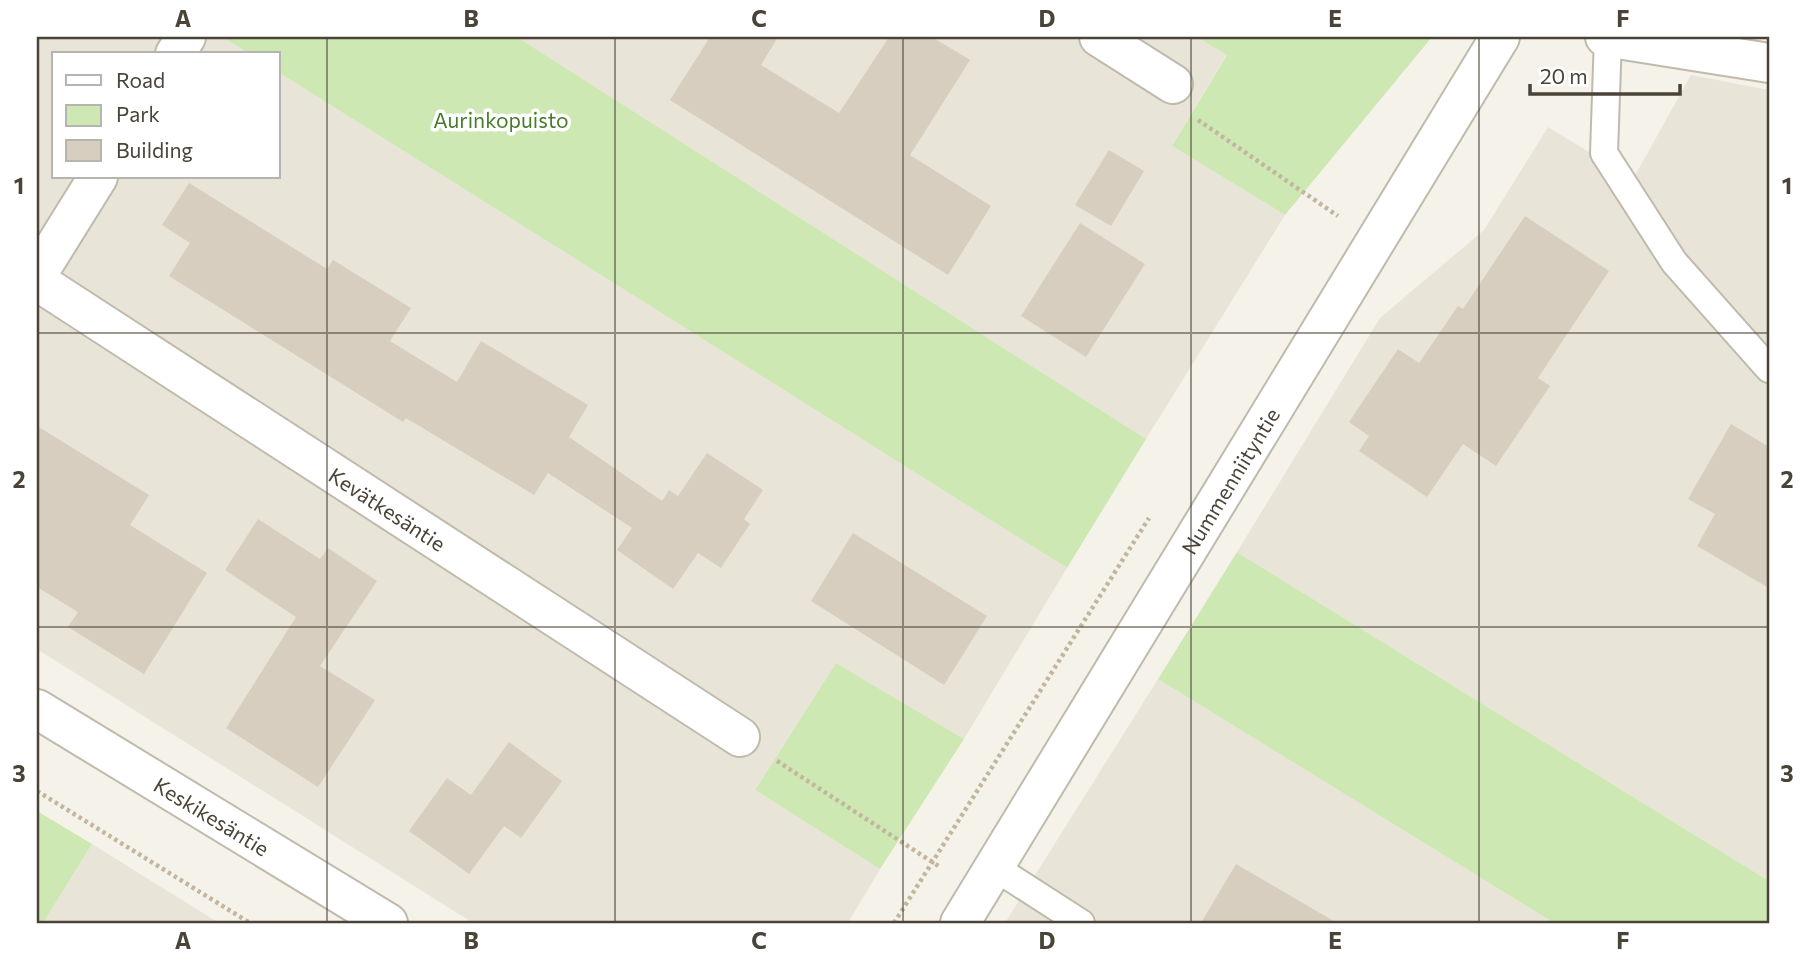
<svg xmlns="http://www.w3.org/2000/svg" width="1806" height="960" font-family="Commissioner,sans-serif">
	<style>
		.residential { fill: #e9e4d8 }
		.green { fill: #cee8b3 }
		.building { fill: #d7cebf }
		.lines { fill: none; stroke-linecap: round; stroke-linejoin: round }
		.service-casing { stroke: #c0baac; stroke-width: 30 }
		.minor-casing { stroke: #c0baac; stroke-width: 42 }
		.tertiary-casing { stroke: #c0baac; stroke-width: 42 }
		.path { stroke: #c2b79e; stroke-width: 4.5; stroke-dasharray: 3.5 3.5; stroke-linecap: butt }
		.service { stroke: #fff; stroke-width: 26 }
		.minor { stroke: #fff; stroke-width: 38 }
		.tertiary { stroke: #fff; stroke-width: 38 }
		.grid { fill: none; stroke: #494338; stroke-width: 2; stroke-opacity: 0.55 }
		.labels { text-anchor: middle; dominant-baseline: central; stroke-width: 7; stroke-linejoin: round; paint-order: stroke }
		.park-label { font-size: 21px; fill: #467b2a; stroke: #fff }
		.street-label { font-size: 21px; fill: #494338; stroke: #fff }
		.neatline { fill: none; stroke: #494338; stroke-width: 2.5 }
		.grid-label { font-size: 23px; text-anchor: middle; font-weight: bold; fill: #494338 }
	</style>
	<rect width="100%" height="100%" fill="#f5f2ea"/>
	<g class="residential">
		<polygon points="37,37 222,37 250,54 54,54 54,177 278,177 278,72 1067,568 964,739 836,663 755,790 880,869 848,923 473,923 37,649"/>
		<polygon points="517,37 1197,37 1227,54 1172,146 1285,215 1146,439"/>
		<polygon points="1691,75 1769,90 1769,881 1237,552 1380,318 1484,230 1548,127 1633,179"/>
		<polygon points="1158,679 1554,923 1005,923"/>
		<polygon points="92,844 219,923 43,923"/>
	</g>
	<g class="green">
		<polygon points="222,37 517,37 1146,439 1067,568 278,72 278,54 250,54"/>
		<polygon points="1197,37 1432,37 1285,215 1172,146 1227,55"/>
		<polygon points="1237,552 1769,881 1769,923 1554,923 1158,679"/>
		<polygon points="836,663 964,739 880,869 755,790"/>
		<polygon points="37,811 92,844 43,923 37,923"/>
	</g>
	<g class="building">
		<polygon points="710,37 778,37 761,65 839,113 889,37 932,37 970,60 910,155 991,206 948,275 670,100"/>
		<polygon points="1109,150 1144,171 1111,226 1075,205"/>
		<polygon points="189,183 327,269 333,260 411,308 390,341 457,382 481,341 588,405 569,437 662,501 669,490 678,496 707,453 763,490 744,519 750,524 721,568 698,553 673,589 617,550 632,528 548,473 534,495 406,418 403,422 169,276 190,243 162,225"/>
		<polygon points="1525,216 1609,271 1538,378 1550,386 1496,466 1463,444 1427,497 1359,451 1369,436 1349,422 1398,349 1419,363 1458,306 1463,309"/>
		<polygon points="1080,223 1145,264 1086,357 1021,316"/>
		<polygon points="1731,424 1769,447 1769,588 1697,546 1715,514 1688,499"/>
		<polygon points="37,426 149,495 130,525 207,573 144,674 68,627 78,612 37,587"/>
		<polygon points="258,519 320,559 328,548 377,581 320,666 375,700 318,787 226,728 296,617 225,570"/>
		<polygon points="853,533 987,616 944,685 811,601"/>
		<polygon points="509,742 562,781 521,838 504,826 469,874 409,831 447,778 471,795"/>
		<polygon points="1236,864 1337,923 1201,923"/>
	</g>
	<g class="lines">
		<defs>
			<g id="service">
				<polyline points="1608,37 1604,153 1674,262 1769,369"/>
				<polyline points="994,867 1081,923"/>
			</g>
			<g id="minor">
				<polyline points="1099,37 1173,84"/>
				<polyline points="1605,37 1769,63"/>
				<polyline points="175,54 186,37"/>
				<polyline points="37,275 98,177"/>
				<path id="s1" d="M37 281 740 737"/>
				<path id="s2" d="M960 923 1500 37"/>
			</g>
			<g id="tertiary">
				<path id="s3" d="M37 709 388 923"/>
			</g>
		</defs>
		<use href="#service" class="service-casing"/>
		<use href="#minor" class="minor-casing"/>
		<use href="#tertiary" class="tertiary-casing"/>
		<g class="path">
			<polyline points="1198,120 1338,216"/>
			<polyline points="777,761 940,867"/>
			<polyline points="37,791 250,923"/>
			<polyline points="894,923 1149,518"/>
		</g>
		<use href="#service" class="service"/>
		<use href="#minor" class="minor"/>
		<use href="#tertiary" class="tertiary"/>
	</g>
	<path class="grid" d="M327 37V923M615 37V923M903 37V923M1191 37V923M1479 37V923M37 333H1769M37 627H1769"/>
	<g class="labels">
		<g class="park-label">
			<text x="501" y="119">Aurinkopuisto</text>
		</g>
		<g class="street-label">
			<text stroke="none"><textPath href="#s2" startOffset="518">Nummenniityntie</textPath></text>
			<text stroke="none"><textPath href="#s1" startOffset="418">Kevätkesäntie</textPath></text>
			<text stroke="none"><textPath href="#s3" startOffset="205">Keskikesäntie</textPath></text>
		</g>
	</g>
	<rect width="1806" height="960" fill="none" stroke="#ffffff" stroke-width="77"/>
	<rect x="52" y="52" width="228" height="126" fill="#ffffff" stroke="#b6b4af" stroke-width="2"/>
	<rect x="66" y="75" width="35" height="10" fill="#ffffff" stroke="#b6b4af" stroke-width="2"/>
	<text x="116" y="88" font-size="21" fill="#494338">Road</text>
	<rect x="66" y="105" width="35" height="21" fill="#cee8b3" stroke="#b6b4af" stroke-width="2"/>
	<text x="116" y="122" font-size="21" fill="#494338">Park</text>
	<rect x="66" y="140" width="35" height="21" fill="#d7cebf" stroke="#b6b4af" stroke-width="2"/>
	<text x="116" y="158" font-size="21" fill="#494338">Building</text>
	<path d="M1530 84v10h150v-10" fill="none" stroke="#494338" stroke-width="3.5"/>
	<text x="1540" y="84" font-size="21" fill="#494338" stroke="#ffffff" stroke-width="5" paint-order="stroke">20 m</text>
	<rect x="38" y="38" width="1730" height="884" class="neatline"/>
	<g class="grid-label">
		<text x="183" y="27">A</text>
		<text x="471" y="27">B</text>
		<text x="759" y="27">C</text>
		<text x="1047" y="27">D</text>
		<text x="1335" y="27">E</text>
		<text x="1623" y="27">F</text>
		<text x="19" y="194">1</text>
		<text x="1787" y="194">1</text>
		<text x="19" y="488">2</text>
		<text x="1787" y="488">2</text>
		<text x="19" y="782">3</text>
		<text x="1787" y="782">3</text>
		<text x="183" y="949">A</text>
		<text x="471" y="949">B</text>
		<text x="759" y="949">C</text>
		<text x="1047" y="949">D</text>
		<text x="1335" y="949">E</text>
		<text x="1623" y="949">F</text>
	</g>
</svg>
